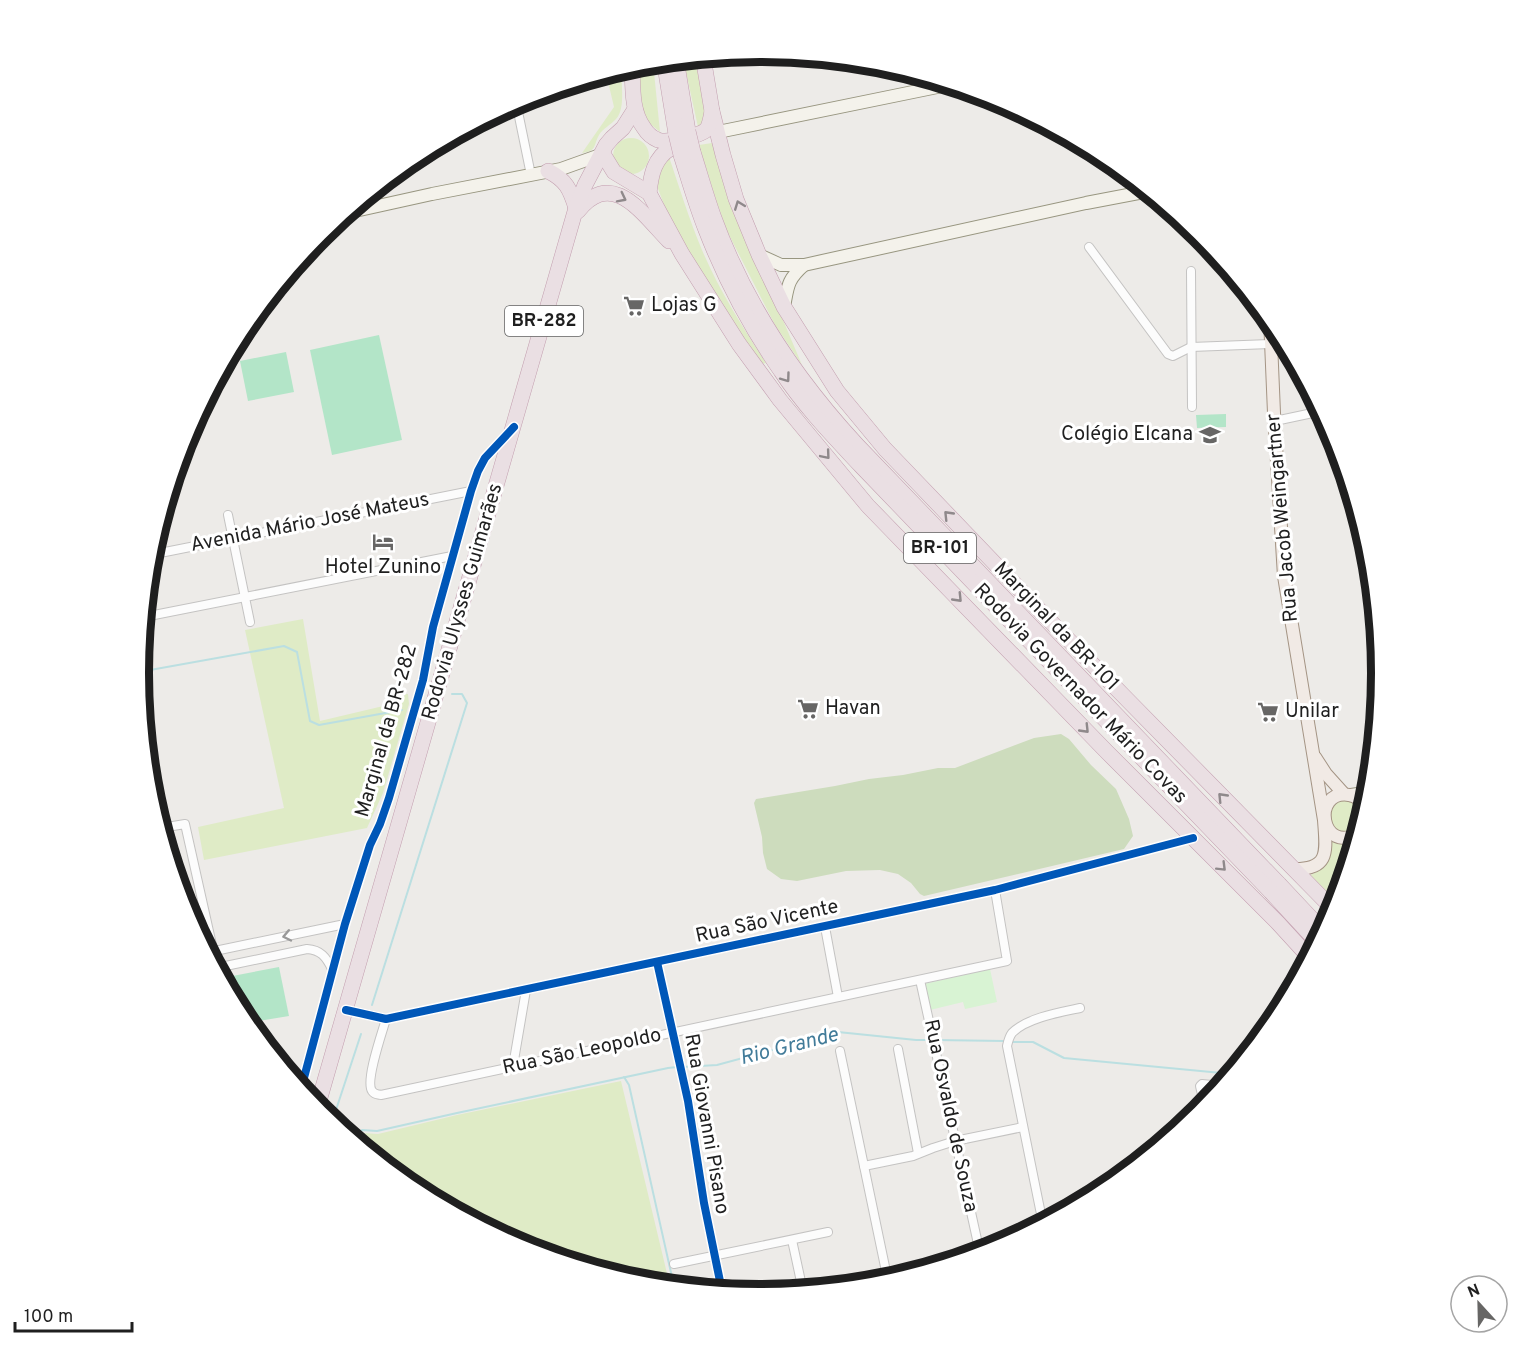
<svg xmlns="http://www.w3.org/2000/svg" width="1521" height="1346" font-family="Overpass,sans-serif">
	<style>
		.grass { fill: #dfebc6 }
		.forest { fill: #cddcbd }
		.park { fill: #d8f3d3 }
		.pitch { fill: #b3e5c8 }
		.lines { fill: none; stroke-linecap: round; stroke-linejoin: round }
		.stream { stroke: #bbdfe1; stroke-width: 2 }
		.street-casing { stroke: #c4c3c2; stroke-width: 10 }
		.secondary-casing { stroke: #989680; stroke-width: 14 }
		.primary-casing { stroke: #a49484; stroke-width: 14 }
		.highway-casing { stroke: #c39eaf; stroke-width: 16 }
		.street { stroke: #fcfcfc; stroke-width: 8 }
		.secondary { stroke: #f4f2eb; stroke-width: 12 }
		.primary { stroke: #f1eae5; stroke-width: 12 }
		.highway { stroke: #eadfe3; stroke-width: 15 }
		.highway-bridge-casing { stroke: #c39eaf; stroke-width: 16; stroke-linecap: butt }
		.highway-bridge { stroke: #eadfe3; stroke-width: 15 }
		.cycleway-casing { stroke: #fff; stroke-width: 11 }
		.cycleway { stroke: #0057b8; stroke-width: 8 }
		.oneway { stroke: #8f898b }
		.oneway2 { stroke: #999 }
		.labels { text-anchor: middle; dominant-baseline: central; stroke-width: 6; stroke-linejoin: round; paint-order: stroke }
		.shield { fill: #fff; stroke: #626262; stroke-width: 1.5 }
		.shield-label { font-size: 18px; font-weight: bold; fill: #1f1f1f }
		.poi-label { font-size: 20px; fill: #1f1f1f; stroke: #fff; text-anchor: start }
		.street-label { font-size: 20px; fill: #1f1f1f; stroke: #fff }
		.water-label { font-size: 21px; font-style: italic; fill: #417b99; stroke: #fff }
		.rim { fill: none; stroke: #1f1f1f; stroke-width: 8 }
	</style>
	<rect width="100%" height="100%" fill="#edebe8"/>
	<g class="grass">
		<polygon points="700,57 707,121 698,127 686,72 685,58"/>
		<polygon points="653,62 660,132 643,118 635,64"/>
		<path d="M621 69C621 82 626 109 616 119 611 125 603 128 599 135 593 146 597 151 582 153L614 107 606 73Z"/>
		<circle cx="631" cy="156" r="18"/>
		<polygon points="712,143 736,209 802,365 775,325 727,231 715,197 699,145"/>
		<path d="M668 154C679 186 689 219 702 250 719 290 742 326 766 363L762 364 737 330 672 226 654 178Z"/>
		<polygon points="303,619 320,721 396,703 406,694 408,694 409,704 383,793 367,828 204,860 198,827 284,808 245,630"/>
		<circle cx="1346" cy="816" r="17"/>
		<polygon points="1331,838 1345,841 1340,869 1341,892 1337,903 1309,876 1325,867 1330,853"/>
		<polygon points="621,1081 670,1286 639,1283 522,1248 415,1190 352,1139 363,1133 378,1134 457,1115"/>
	</g>
	<polygon class="forest" points="1061,734 1069,739 1091,765 1116,789 1129,819 1133,836 1124,849 924,896 920,894 911,883 898,874 880,870 846,871 797,881 781,879 767,869 763,853 762,837 754,803 756,799 835,786 869,779 903,775 938,768 955,768 1034,738"/>
	<polygon class="park" points="990,969 997,1002 965,1009 963,1002 930,1010 924,984"/>
	<g class="pitch">
		<polygon points="379,335 402,440 332,455 310,350"/>
		<polygon points="286,352 294,392 248,401 240,361"/>
		<polygon points="1226,414 1226,427 1197,428 1196,415"/>
		<polygon points="279,967 289,1016 247,1023 243,1018 222,978"/>
	</g>
	<g class="lines">
		<g class="stream">
			<polyline points="139,672 284,646 297,652 310,721 319,725 402,710"/>
			<polyline points="372,1005 467,703 462,694 452,694"/>
			<polyline points="935,1040 1004,1041"/>
			<polyline points="1010,1042 1033,1042 1064,1058 1232,1074"/>
			<polyline points="683,1067 717,1065 776,1049 802,1047 822,1037 838,1032 916,1040 929,1040"/>
			<polyline points="624,1077 629,1085 674,1286"/>
			<polyline points="332,1122 361,1034"/>
			<polyline points="350,1137 362,1130 377,1131 457,1113 668,1068 677,1067"/>
		</g>
		<defs>
			<g id="street">
				<polyline points="516,102 531,175"/>
				<polyline points="1089,247 1168,354 1173,356 1191,347 1270,344"/>
				<polyline points="1191,271 1192,407"/>
				<polyline points="1275,421 1322,411"/>
				<polyline points="228,515 250,622"/>
				<polyline points="150,555 471,491"/>
				<polyline points="144,617 452,556"/>
				<polyline points="161,828 185,824 217,967"/>
				<polyline points="825,927 838,997"/>
				<polyline points="210,952 345,924"/>
				<polyline points="657,962 688,1101 704,1203 722,1291"/>
				<path d="M216 968 307 949C321 950 326 957 332 969"/>
				<polyline points="920,980 980,1253"/>
				<polyline points="346,1010 386,1019 995,890 1193,838"/>
				<path d="M386 1019C382 1033 365 1081 372 1091 375 1095 377 1094 381 1095L1007 961 995 890"/>
				<polyline points="898,1049 918,1153"/>
				<polyline points="840,1051 888,1281"/>
				<polyline points="513,1066 526,990"/>
				<polyline points="301,1089 345,924 370,845 380,824 389,798 423,680 433,627 471,491 478,471 485,458 507,434"/>
				<polyline points="1205,1107 1200,1086 1202,1084 1222,1086"/>
				<polyline points="864,1166 913,1156 933,1148 955,1141 1023,1127"/>
				<path d="M1043 1224 1007 1046C1008 1042 1009 1037 1012 1033 1026 1018 1061 1012 1080 1008"/>
				<polyline points="792,1240 803,1291"/>
				<polyline points="674,1264 828,1232"/>
			</g>
			<g id="secondary">
				<polyline points="718,132 952,84"/>
				<polyline points="346,213 432,194 561,169 603,154"/>
				<polyline points="759,255 781,265 804,265 1086,203 1149,191"/>
				<path d="M784 307C788 286 787 280 804 265"/>
				<polyline points="1351,795 1371,792"/>
			</g>
			<g id="primary">
				<path d="M1270 318 1274 413 1284 576 1324 820C1326 850 1331 870 1293 869"/>
				<polyline points="1315,757 1326,774 1344,794"/>
				<path d="M1359 833C1320 856 1311 789 1349 795 1357 796 1362 801 1366 809"/>
				<polyline points="1345,880 1345,863 1358,834"/>
			</g>
			<g id="highway">
				<polyline points="703,57 712,111 723,155 736,199 759,255 784,307 837,391 885,449 1047,618 1335,911"/>
				<polyline points="676,59 688,131"/>
				<polyline points="664,60 676,134"/>
				<path d="M632 65C633 86 631 111 644 128 647 133 653 138 658 140 667 143 701 136 707 129 710 124 711 117 712 111"/>
				<path d="M693 152C700 174 706 196 714 218 745 303 796 379 857 445L1279 884"/>
				<polyline points="603,154 614,172 649,193 682,254 739,344 780,400 868,506 1106,751 1278,923 1310,958"/>
				<path d="M681 155C689 180 696 205 706 230 725 279 751 328 781 371 804 406 833 436 861 466L1271 892"/>
				<path d="M548 171C566 180 570 189 576 208"/>
				<path d="M649 193C651 175 654 158 671 148"/>
				<path d="M578 211C613 167 643 215 669 241"/>
				<polyline points="317,1108 576,208 585,185 606,145 612,138 623,128 635,109"/>
			</g>
		</defs>
		<use href="#street" class="street-casing"/>
		<use href="#secondary" class="secondary-casing"/>
		<use href="#primary" class="primary-casing"/>
		<use href="#highway" class="highway-casing"/>
		<use href="#street" class="street"/>
		<use href="#secondary" class="secondary"/>
		<use href="#primary" class="primary"/>
		<use href="#highway" class="highway"/>
		<defs>
			<g id="highway-bridge">
				<polyline points="688,131 693,152"/>
				<polyline points="676,134 681,155"/>
				<polyline points="1279,884 1324,932"/>
				<polyline points="1271,892 1318,943"/>
			</g>
		</defs>
		<use href="#highway-bridge" class="highway-bridge-casing"/>
		<use href="#highway-bridge" class="highway-bridge"/>
		<defs>
			<g id="cycleway">
				<polyline points="657,962 688,1101 704,1203 722,1291"/>
				<polyline points="346,1010 386,1019 995,890 1193,838"/>
				<polyline points="301,1089 345,924 370,845 380,824 389,798 423,680 433,627 471,491 478,471 485,458 514,427"/>
			</g>
		</defs>
		<use href="#cycleway" class="cycleway-casing"/>
		<use href="#cycleway" class="cycleway"/>
	</g>
	<defs><path id="oneway-chevron" d="M-2-3.5L2.5 0L-2 3.5" fill="none" stroke-width="1.6" stroke-linecap="round" stroke-linejoin="round" transform="scale(1.5)"/></defs>
	<g class="oneway">
		<use href="#oneway-chevron" transform="translate(622 198) rotate(27)"/>
		<use href="#oneway-chevron" transform="translate(739 205) rotate(-111)"/>
		<use href="#oneway-chevron" transform="translate(786 378) rotate(54)"/>
		<use href="#oneway-chevron" transform="translate(826 455) rotate(50)"/>
		<use href="#oneway-chevron" transform="translate(948 515) rotate(-134)"/>
		<use href="#oneway-chevron" transform="translate(958 598) rotate(46)"/>
		<use href="#oneway-chevron" transform="translate(1085 729) rotate(46)"/>
		<use href="#oneway-chevron" transform="translate(1222 797) rotate(-134)"/>
		<use href="#oneway-chevron" transform="translate(1222 867) rotate(45)"/>
	</g>
	<use class="oneway2" href="#oneway-chevron" transform="translate(287 936) rotate(168)"/>
	<defs>
		<symbol id="supermarket-bare" viewBox="-9 -9 18 18"><path d="M-6-5.5h2.5l.6 2H6L4.5 2H-2.5L-4.4-4H-6ZM-1.5 3.2a1.3 1.3 0 1 0 .1 0ZM3 3.2a1.3 1.3 0 1 0 .1 0Z" fill="#676665" stroke="#fff" stroke-width="2.5" paint-order="stroke"/></symbol>
		<symbol id="school-bare" viewBox="-9 -9 18 18"><path d="M0-5L7-2L0 1L-7-2ZM-4 1L0 2.5L4 1V4Q0 6-4 4Z" fill="#676665" stroke="#fff" stroke-width="2.5" paint-order="stroke"/></symbol>
		<symbol id="hotel-bare" viewBox="-9 -9 18 18"><path d="M-6-4.5h1.5V1H6V5H4.5V3h-9V5H-6ZM-4 0a1.8 1.8 0 1 1 3.6 0ZM.5 0V-2.5h3Q6-2.5 6 0Z" fill="#676665" stroke="#fff" stroke-width="2.5" paint-order="stroke"/></symbol>
	</defs>
	<g fill-rule="evenodd">
		<use href="#supermarket-bare" x="619" y="291" width="30" height="30"/>
		<use href="#school-bare" x="1195" y="420" width="30" height="30"/>
		<use href="#hotel-bare" x="368" y="527" width="30" height="30"/>
		<use href="#supermarket-bare" x="793" y="694" width="30" height="30"/>
		<use href="#supermarket-bare" x="1253" y="697" width="30" height="30"/>
	</g>
	<g class="labels">
		<g class="shield">
			<rect x="505" y="306" width="78" height="30" rx="4.5"/>
			<rect x="904" y="533" width="72" height="30" rx="4.5"/>
		</g>
		<g class="shield-label">
			<text x="544" y="321">BR-282</text>
			<text x="940" y="548">BR-101</text>
		</g>
		<g class="poi-label">
			<text x="651" y="306">Lojas G</text>
			<text x="1193" y="435" text-anchor="end">Colégio Elcana</text>
			<text x="383" y="568" text-anchor="middle">Hotel Zunino</text>
			<text x="825" y="709">Havan</text>
			<text x="1285" y="712">Unilar</text>
		</g>
		<g class="street-label">
			<text transform="translate(1283 518) rotate(-95)">Rua Jacob Weingartner</text>
			<text transform="translate(310 523) rotate(-11)">Avenida Mário José Mateus</text>
			<text transform="translate(463 602) rotate(-74)">Rodovia Ulysses Guimarães</text>
			<text transform="translate(1056 627) rotate(46)">Marginal da BR-101</text>
			<text transform="translate(1080 694) rotate(46)">Rodovia Governador Mário Covas</text>
			<text transform="translate(387 731) rotate(-74)">Marginal da BR-282</text>
			<text transform="translate(767 922) rotate(-12)">Rua São Vicente</text>
			<text transform="translate(582 1052) rotate(-12)">Rua São Leopoldo</text>
			<text transform="translate(950 1116) rotate(78)">Rua Osvaldo de Souza</text>
			<text transform="translate(706 1124) rotate(80)">Rua Giovanni Pisano</text>
		</g>
		<g class="water-label">
			<text transform="translate(789 1047) rotate(-14)">Rio Grande</text>
		</g>
	</g>
	<path d="M0 0H1521V1346H0ZM149 673a611 611 0 1 1 1222 0a611 611 0 1 1-1222 0Z" fill="#fff" fill-rule="evenodd"/>
	<path class="rim" d="M149 673a611 611 0 1 1 1222 0a611 611 0 1 1-1222 0Z"/>
	<g transform="translate(1479 1304) rotate(338)"><circle r="28" fill="#ffffff" stroke="#a5a5a5" stroke-width="1.5"/>
	<path d="M0-4.5L10 22L0 15L-10 22Z" fill="#676665"/>
	<text y="-9" font-size="16" font-weight="bold" text-anchor="middle" fill="#1f1f1f">N</text>
	</g>
	<path d="M15 1322v9h117v-9" fill="none" stroke="#1f1f1f" stroke-width="3"/>
	<text x="24" y="1322" font-size="18" fill="#1f1f1f" stroke="#ffffff" stroke-width="4.5" paint-order="stroke">100 m</text>
</svg>
